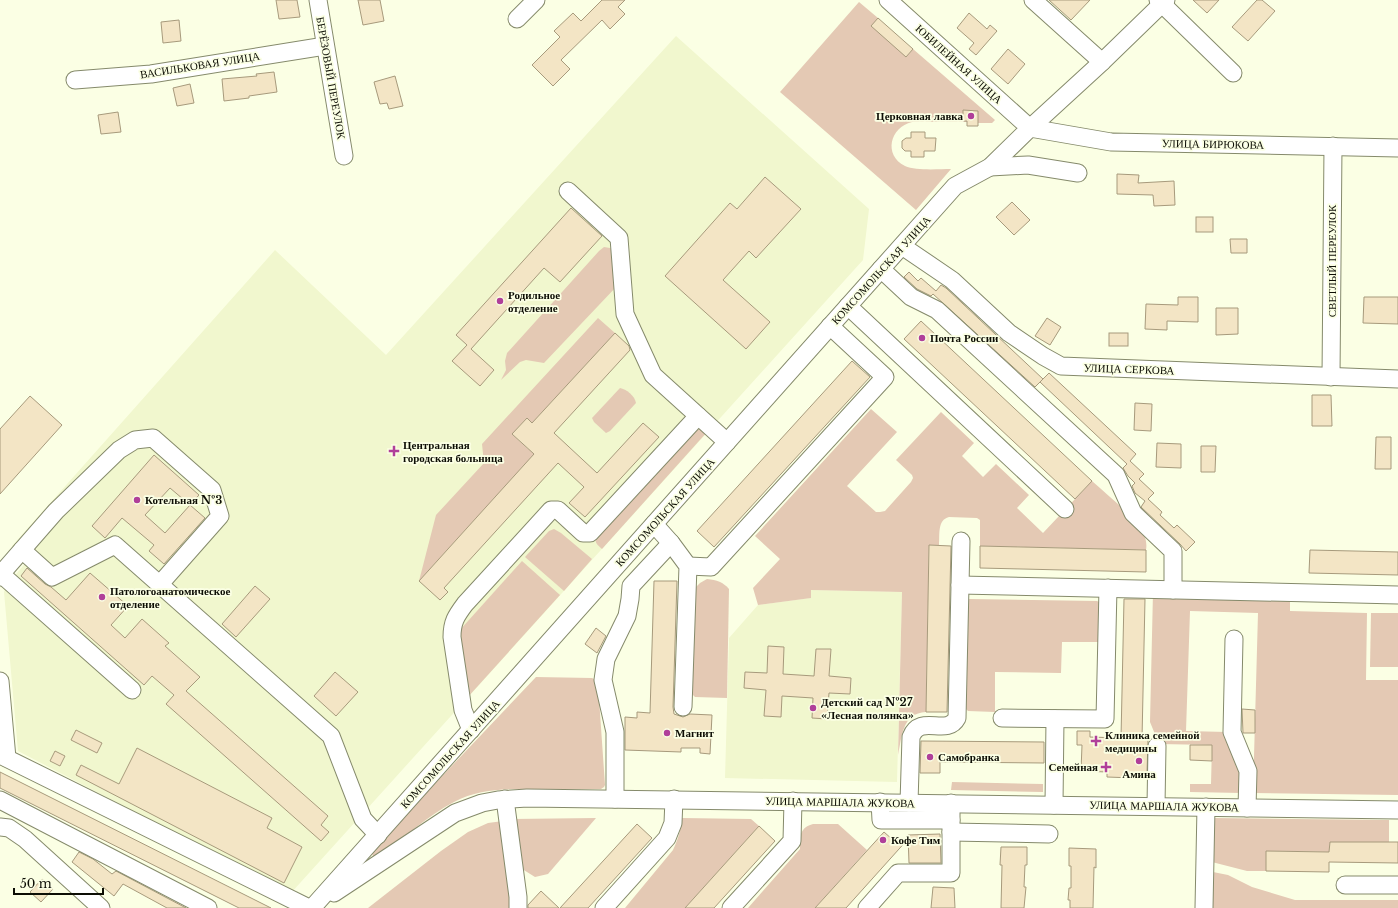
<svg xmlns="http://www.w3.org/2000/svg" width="1398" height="908" font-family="'Libre Baskerville',serif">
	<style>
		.built { fill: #f1f7ce }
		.green { fill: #e4c9b4 }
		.building { fill: #f3e5c5; stroke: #a79a7c; fill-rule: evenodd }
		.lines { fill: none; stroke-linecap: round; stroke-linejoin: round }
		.minor-casing { stroke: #858a6b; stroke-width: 19 }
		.minor { stroke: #fff; stroke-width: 17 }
		.poi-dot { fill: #b03f9a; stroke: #fbffe4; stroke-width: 1.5 }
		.labels { text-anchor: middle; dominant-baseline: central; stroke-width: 3.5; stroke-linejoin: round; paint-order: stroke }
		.street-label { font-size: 11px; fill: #0c0d04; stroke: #fbffe4 }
		.poi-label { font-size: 11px; font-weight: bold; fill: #0c0d04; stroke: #fbffe4; text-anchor: start }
	</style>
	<rect width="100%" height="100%" fill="#fbffe4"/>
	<g class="built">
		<polygon points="676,36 869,209 863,260 291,893 18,751 4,592 6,586 28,560 12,546 275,250 386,355"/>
		<polygon points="811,590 902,592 897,782 725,778 729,638 758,605 810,598"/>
	</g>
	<g class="green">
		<path d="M859 2 878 18 906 57 913 49 995 120 992 123H978V111L963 110V121H967V122H912C890 127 883 155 905 166 916 171 939 169 951 169L916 210 780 92Z"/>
		<polygon points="604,247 610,248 616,251 617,286 544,363 526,360 520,362 501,380 506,370 505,361 507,353 599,251"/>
		<polygon points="598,318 615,333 532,423 527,418 512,434 528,449 537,451 419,581 436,515 484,463 482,444"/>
		<path d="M620 388C626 389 635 396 636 403L610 431 606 433 594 422 592 418Z"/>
		<path d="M871 409 897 432 847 486 876 512H880L885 511 911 482 913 478 912 475 896 460 941 412 974 443 962 456 983 477 996 464 1029 495 1017 508 1043 533 1092 481C1107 495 1135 516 1144 535 1146 539 1147 545 1146 550L980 546V520L977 518 949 517C937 520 940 535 939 545H929L926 712C902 713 902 737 898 755L902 592 811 590V598L758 605 753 588 780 559 755 536Z"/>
		<path d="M700 429 707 432 602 549C596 544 594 542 597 535L691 431Z"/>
		<polygon points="554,529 561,533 592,559 564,591 525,557 549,531"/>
		<polygon points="522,561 560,595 467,698 459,631"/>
		<path d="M707 579C717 580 723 582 729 589L727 698 695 697 691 693 694 589 700 583Z"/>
		<polygon points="1153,592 1290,596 1290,611 1367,613 1366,680 1398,680 1398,795 1253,793 1258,613 1190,611 1186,731 1227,732 1243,767 1242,793 1190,792 1190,784 1211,784 1212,745 1159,744 1150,722"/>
		<polygon points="969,599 1097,601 1099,602 1098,642 1062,642 1061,673 995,672 995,712 968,711 966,709 967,601"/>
		<polygon points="1371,613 1398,613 1398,667 1370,667"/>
		<path d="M536 677 592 678 596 680 598 684 605 785 604 787 601 789C580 789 559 789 537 789 509 789 480 788 454 802 429 815 402 839 380 856L374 857C371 854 372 851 374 848Z"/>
		<polygon points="952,782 1043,784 1043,792 951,790"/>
		<polygon points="596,818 548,874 535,877 519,867 512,819"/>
		<path d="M682 818 751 819 759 826 685 908H625L673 850C678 839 681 830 682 818Z"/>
		<polygon points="1214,818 1389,820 1389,842 1330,842 1329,852 1267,851 1266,871 1247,871 1208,861"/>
		<polygon points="503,821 515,908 368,908 441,851 468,832 488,823"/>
		<path d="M813 824H838L867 850 815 908H748L800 849C800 837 799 828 813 824Z"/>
		<polygon points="1208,871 1228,875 1252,887 1295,900 1398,900 1398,908 1207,908"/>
	</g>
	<g class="building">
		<polygon points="276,0 297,0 300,17 279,19"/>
		<polygon points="358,0 380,0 384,21 363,25"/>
		<polygon points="602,0 625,0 618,7 625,14 610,29 602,20 561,60 570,69 553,86 532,65 560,37 554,31 573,13 581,21"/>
		<polygon points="1049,0 1090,0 1071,20"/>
		<polygon points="1193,0 1219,0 1207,13"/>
		<polygon points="1257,0 1262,0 1275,11 1248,41 1232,27"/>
		<polygon points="969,13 987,29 990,25 997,31 976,55 969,49 974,43 957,28"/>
		<polygon points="878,18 913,49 906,57 871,26"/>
		<polygon points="179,20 181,41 163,43 161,22"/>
		<polygon points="1008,49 1025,64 1008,84 991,69"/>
		<polygon points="274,72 277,92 249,96 249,98 224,101 222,79 257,76 256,74"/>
		<polygon points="395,76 403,106 389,109 387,103 380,104 374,82"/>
		<polygon points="190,84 194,103 177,106 173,88"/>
		<polygon points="963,110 978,111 978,126 967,126 967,121 963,121"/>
		<polygon points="118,112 121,132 101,134 98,115"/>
		<polygon points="911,132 925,132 925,138 936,138 935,151 924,151 924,157 911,157 911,151 905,151 902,148 902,141 906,138 911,138"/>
		<polygon points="1117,174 1139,175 1138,183 1174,181 1175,205 1154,206 1153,195 1117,194"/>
		<polygon points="765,177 801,209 756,258 749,251 723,280 770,322 746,349 665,276 730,203 737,209"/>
		<polygon points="1012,202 1030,220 1014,235 996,217"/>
		<polygon points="571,208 602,236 560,282 544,268 471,349 494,370 480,386 452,361 467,345 456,335"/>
		<rect x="1196" y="217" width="17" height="15"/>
		<polygon points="1230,239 1247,239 1247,253 1231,253"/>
		<polygon points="909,272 918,281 921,278 936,291 941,285 946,288 1043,379 1035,387 933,294 931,296 917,289 904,277"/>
		<polygon points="1178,297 1198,297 1198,322 1167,321 1167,330 1145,329 1146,304 1178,305"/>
		<polygon points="1364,297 1398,297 1398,324 1363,323"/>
		<polygon points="1216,308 1238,308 1238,334 1216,335"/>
		<polygon points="1047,318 1061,327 1050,345 1035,336"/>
		<polygon points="921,321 1092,481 1075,499 904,339"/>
		<polygon points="615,333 629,346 630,350 554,433 597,473 643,423 659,437 585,517 569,503 584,487 558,463 444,588 448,592 440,600 419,581 534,454 512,434 527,418 532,423"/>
		<rect x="1109" y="333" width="19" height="13"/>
		<polygon points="852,361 870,377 714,547 697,531"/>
		<polygon points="1049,373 1136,454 1130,461 1144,474 1139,479 1154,493 1148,499 1162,512 1160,515 1174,528 1177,525 1195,542 1186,551 1180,544 1141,507 1145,501 1135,493 1132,486 1135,483 1128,476 1123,468 1127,464 1040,382"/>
		<polygon points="1312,395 1331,395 1332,426 1312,426"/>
		<polygon points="30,396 62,425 0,494 0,429"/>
		<polygon points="1135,403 1152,404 1151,431 1134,430"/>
		<polygon points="1376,437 1391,437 1391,469 1375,469"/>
		<polygon points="1157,443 1181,444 1181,468 1156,467"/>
		<polygon points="1201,446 1216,446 1215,472 1201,472"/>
		<path d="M154 455 199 495 190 505 205 518 164 564 149 551 154 545 122 518 105 538 92 526ZM170 488 190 505 165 533 145 515Z"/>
		<polygon points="929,545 951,546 947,712 926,712"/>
		<polygon points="980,546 1146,550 1146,572 980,568"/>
		<polygon points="1310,550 1398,552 1398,575 1309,573"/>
		<polygon points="27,568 45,584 51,587 66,600 90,573 128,606 111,625 125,638 142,619 169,643 165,646 200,677 186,691 328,816 321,825 329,832 321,841 166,704 174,695 152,676 144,685 21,576"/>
		<polygon points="654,581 677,581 673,707 674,714 683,717 690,714 712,715 710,754 700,753 700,748 681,748 681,752 625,750 625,717 637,718 637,712 650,713"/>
		<polygon points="255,586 270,599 236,637 222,624"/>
		<polygon points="1124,599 1145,599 1142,739 1148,739 1147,773 1134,773 1134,778 1107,777 1107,772 1081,771 1082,745 1077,745 1077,731 1090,731 1090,737 1121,738"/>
		<polygon points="596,628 606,636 597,653 585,644"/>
		<polygon points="768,646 784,647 783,674 814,676 816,649 831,649 829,676 851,678 850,694 829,693 827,719 812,718 813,698 782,696 781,717 764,716 766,690 744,688 745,672 767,673"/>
		<polygon points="335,672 358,692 336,716 314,696"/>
		<polygon points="1242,709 1255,710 1255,733 1243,733"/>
		<polygon points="76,730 102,743 97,753 71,740"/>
		<polygon points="921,741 1044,742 1044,763 940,762 940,773 920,773"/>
		<polygon points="1190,745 1212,745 1212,761 1190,760"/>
		<polygon points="137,748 272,818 267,828 302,847 284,883 76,775 81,765 119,784"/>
		<polygon points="55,751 65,756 60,766 50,761"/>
		<polygon points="0,772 271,908 239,908 0,788"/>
		<polygon points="637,824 652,838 588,908 560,908"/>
		<polygon points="759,826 775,841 714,908 685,908"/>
		<polygon points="884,832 893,840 908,839 846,908 815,908"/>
		<polygon points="940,834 941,863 909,863 908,835"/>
		<polygon points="1330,842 1398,842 1398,863 1329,862 1329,872 1266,871 1266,851 1329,852"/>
		<polygon points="1001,847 1027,847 1027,865 1025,865 1024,887 1026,887 1024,908 1001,908 1002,865 1000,865"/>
		<polygon points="1069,848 1096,849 1096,868 1094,867 1093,908 1070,908 1070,900 1068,900 1069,888 1071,888 1071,866 1069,866"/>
		<polygon points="79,852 93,859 112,874 116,871 186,908 167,908 123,884 114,896 72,862"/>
		<polygon points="42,879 53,889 41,902 30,892"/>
		<polygon points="933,887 954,888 955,908 931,908"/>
		<polygon points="541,891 559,908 528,908 528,905"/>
	</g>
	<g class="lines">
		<defs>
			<g id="minor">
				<polyline points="318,0 344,156"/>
				<polyline points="888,0 1030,128"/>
				<polyline points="1033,0 1102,62"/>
				<polyline points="1158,0 1233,73"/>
				<polyline points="517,19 536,0"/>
				<polyline points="75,80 151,74 325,46"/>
				<polyline points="1030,128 1111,142 1398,148"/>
				<polyline points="990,167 1028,165 1078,173"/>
				<polyline points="568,191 619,238 625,314 653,375 727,442"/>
				<polyline points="902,246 952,280 1009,333 1043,356 1061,366 1398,379"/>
				<polyline points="881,269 911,297 937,310 1116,475 1133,513 1173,551 1173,590"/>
				<polyline points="848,306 1065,509"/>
				<polyline points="1331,377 1333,146"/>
				<polyline points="654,524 671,543 688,566 683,707"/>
				<polyline points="22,550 52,577 115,545 331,736 363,819 378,835"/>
				<polyline points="688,566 711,567 885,377 830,326"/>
				<polyline points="1,574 132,690"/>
				<polyline points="0,577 1,574 56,511 119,450 135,440 153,438 212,490 220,516 160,584"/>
				<polyline points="960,585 1398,595"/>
				<polyline points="1234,639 1232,732 1248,771 1247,808"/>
				<polyline points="0,681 7,758"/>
				<polyline points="1002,718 1105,719 1108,588"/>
				<path d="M471 730 463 710 452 637C452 622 456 616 465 604L551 510H558L583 533H590L698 416"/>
				<polyline points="0,755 309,908"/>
				<polyline points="505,799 518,897 518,908"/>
				<polyline points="615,799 615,732 603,680 606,659 627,616 630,599 631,586 671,543"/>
				<polyline points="0,800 208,908"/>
				<polyline points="880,802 881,820 951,820"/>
				<path d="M909 803 911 737C920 713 947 737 957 718L961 541"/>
				<polyline points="1054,805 1055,719"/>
				<polyline points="1156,806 1157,746"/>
				<polyline points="0,827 9,828 25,839 101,908"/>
				<polyline points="951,832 1049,834"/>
				<polyline points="1345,885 1398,885"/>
				<polyline points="334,893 455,813 482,803 498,800 527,798 1398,810"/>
				<polyline points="312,908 955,186 990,167 1030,128 1102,62 1166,0"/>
				<polyline points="604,908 667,838 673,823 674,799"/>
				<polyline points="731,908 792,841 793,801"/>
				<polyline points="867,908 898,873 951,873 951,803"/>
				<polyline points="1204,908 1206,807"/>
			</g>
		</defs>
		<use href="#minor" class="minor-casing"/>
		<use href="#minor" class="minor"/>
	</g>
	<g class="poi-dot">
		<circle cx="971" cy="116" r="4"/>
		<circle cx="500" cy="301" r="4"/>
		<circle cx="922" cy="338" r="4"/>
		<path d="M392 445h4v4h4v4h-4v4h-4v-4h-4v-4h4z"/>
		<circle cx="137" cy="500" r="4"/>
		<circle cx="102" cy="597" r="4"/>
		<circle cx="813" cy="708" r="4"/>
		<circle cx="667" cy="733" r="4"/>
		<path d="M1094 735h4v4h4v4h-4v4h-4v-4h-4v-4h4z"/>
		<circle cx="930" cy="757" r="4"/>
		<circle cx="1139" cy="761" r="4"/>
		<path d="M1104 761h4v4h4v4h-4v4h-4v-4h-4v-4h4z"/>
		<circle cx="883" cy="840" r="4"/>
	</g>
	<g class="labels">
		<g class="street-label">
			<text transform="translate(959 64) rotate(42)">ЮБИЛЕЙНАЯ УЛИЦА</text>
			<text transform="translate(200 65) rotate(-9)">ВАСИЛЬКОВАЯ УЛИЦА</text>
			<text transform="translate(331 78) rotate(80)">БЕРЁЗОВЫЙ ПЕРЕУЛОК</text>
			<text transform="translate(1213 144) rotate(1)">УЛИЦА БИРЮКОВА</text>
			<text transform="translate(1332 261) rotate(-90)">СВЕТЛЫЙ ПЕРЕУЛОК</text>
			<text transform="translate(881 270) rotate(-48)">КОМСОМОЛЬСКАЯ УЛИЦА</text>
			<text transform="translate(1129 369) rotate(2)">УЛИЦА СЕРКОВА</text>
			<text transform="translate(665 512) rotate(-48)">КОМСОМОЛЬСКАЯ УЛИЦА</text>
			<text transform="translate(450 754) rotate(-48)">КОМСОМОЛЬСКАЯ УЛИЦА</text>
			<text transform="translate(840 802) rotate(1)">УЛИЦА МАРШАЛА ЖУКОВА</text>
			<text transform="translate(1164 806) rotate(1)">УЛИЦА МАРШАЛА ЖУКОВА</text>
		</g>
		<g class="poi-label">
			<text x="963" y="116" text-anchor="end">Церковная лавка</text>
			<text x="508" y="295">Родильное<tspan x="508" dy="13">отделение</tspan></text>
			<text x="930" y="338">Почта России</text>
			<text x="403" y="445">Центральная<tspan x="403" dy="13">городская больница</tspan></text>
			<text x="145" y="500">Котельная №3</text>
			<text x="110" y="591">Патологоанатомическое<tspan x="110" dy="13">отделение</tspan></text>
			<text x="821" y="702">Детский сад №27<tspan x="821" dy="13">«Лесная полянка»</tspan></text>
			<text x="675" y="733">Магнит</text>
			<text x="1105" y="735">Клиника семейной<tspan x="1105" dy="13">медицины</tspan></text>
			<text x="938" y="757">Самобранка</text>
			<text x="1098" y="767" text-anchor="end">Семейная</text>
			<text x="1139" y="774" text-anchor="middle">Амина</text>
			<text x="891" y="840">Кофе Тим</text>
		</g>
	</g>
	<path d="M14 888v6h89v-6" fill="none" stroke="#0c0d04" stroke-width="2"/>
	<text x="20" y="888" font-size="12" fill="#0c0d04" stroke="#fbffe4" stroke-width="3" paint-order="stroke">50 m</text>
</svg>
